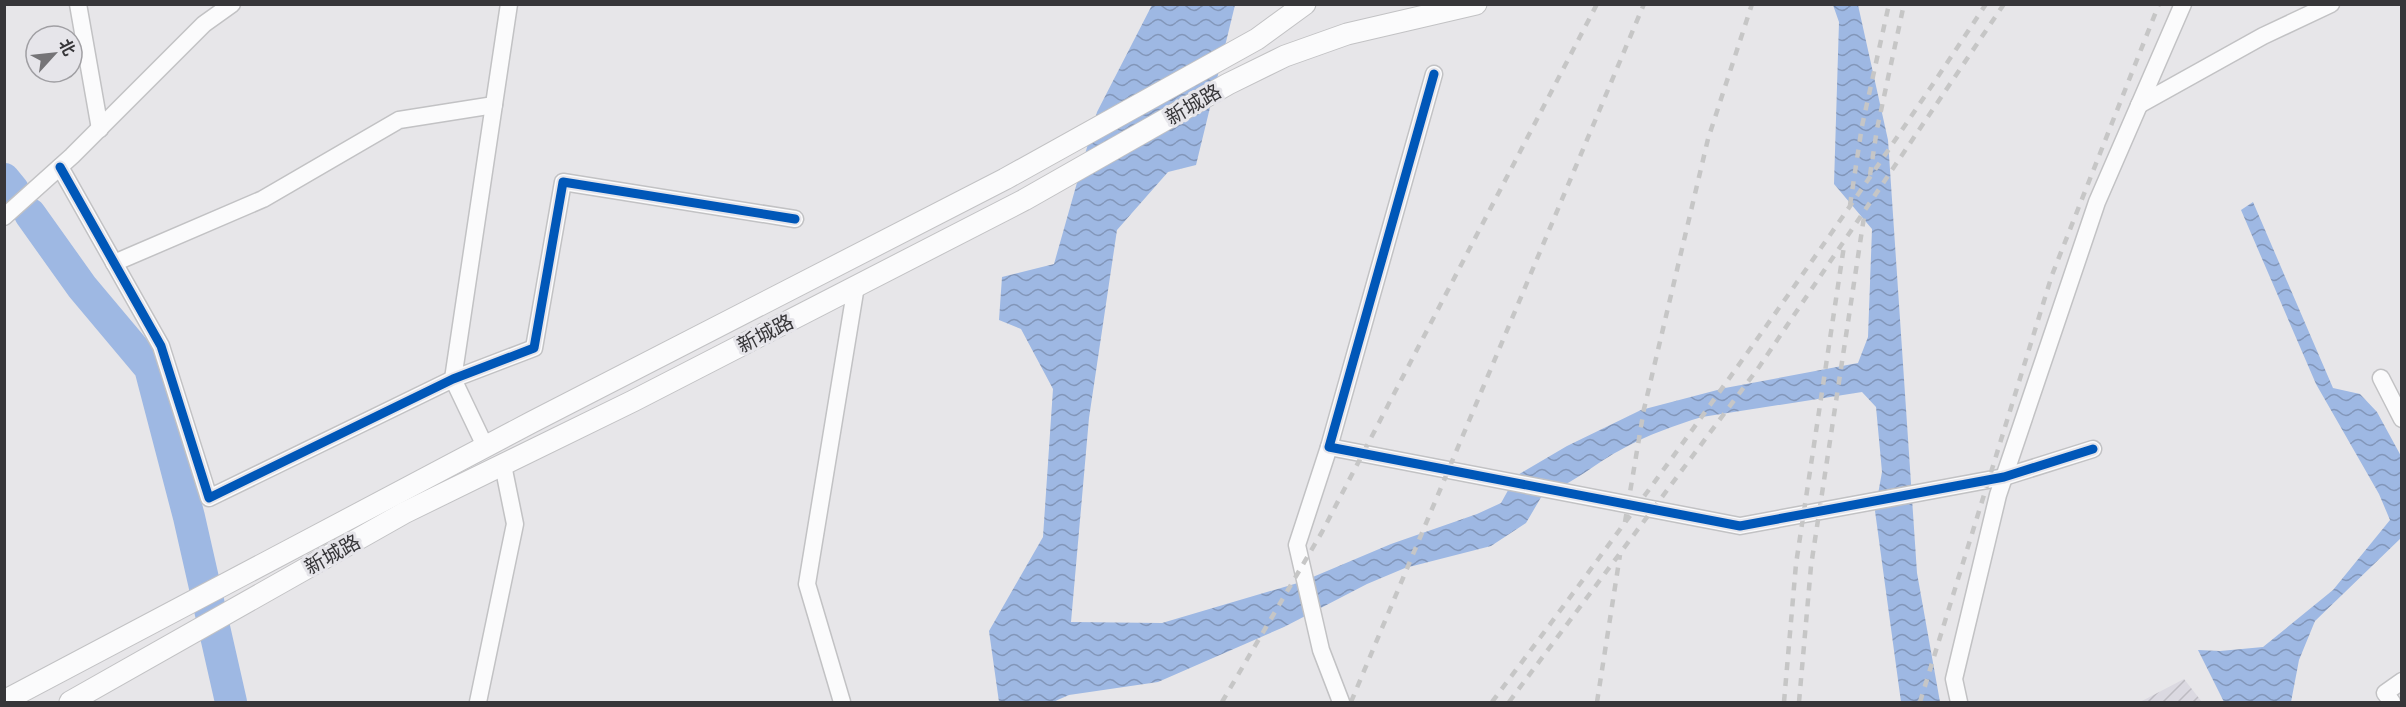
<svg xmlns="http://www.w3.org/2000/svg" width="2406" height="707" font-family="'PT Serif','Noto Sans SC',serif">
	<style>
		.industrial { fill: url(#industrial-furrows) }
		.water { fill: url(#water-waves) }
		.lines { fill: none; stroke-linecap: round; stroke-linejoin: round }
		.river { stroke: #9eb8e3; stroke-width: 32 }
		.minor-casing { stroke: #c2c2c4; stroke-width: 19 }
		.major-casing { stroke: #c2c2c4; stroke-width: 23 }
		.minor { stroke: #fbfbfc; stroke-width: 16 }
		.major { stroke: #fbfbfc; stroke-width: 21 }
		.rail { stroke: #c6c6c6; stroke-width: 4.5; stroke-dasharray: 8 8; stroke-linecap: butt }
		.cycleway-casing { stroke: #e6e5ea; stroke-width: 13 }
		.cycleway { stroke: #0057b8; stroke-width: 9 }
		.labels { text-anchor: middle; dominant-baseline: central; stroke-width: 6; stroke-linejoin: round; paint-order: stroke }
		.street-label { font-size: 20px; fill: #373639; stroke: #e6e5ea }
	</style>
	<defs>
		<pattern id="industrial-furrows" width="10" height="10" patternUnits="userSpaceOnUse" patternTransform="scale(1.5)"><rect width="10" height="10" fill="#dbd9e1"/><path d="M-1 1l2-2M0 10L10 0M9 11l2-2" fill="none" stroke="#bdbbc2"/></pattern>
		<pattern id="water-waves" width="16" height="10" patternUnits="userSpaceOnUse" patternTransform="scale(1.5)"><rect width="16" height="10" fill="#9eb8e3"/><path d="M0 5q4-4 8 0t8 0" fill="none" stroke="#8296b9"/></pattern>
	</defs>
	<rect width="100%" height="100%" fill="#e7e6e9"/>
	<polygon class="industrial" points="2184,679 2202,702 2140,702"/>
	<g class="water">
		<path d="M1152 5H1235L1196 165 1168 172 1117 230 1089 418 1071 622 1162 623 1301 582 1391 544 1477 514 1501 503 1516 476 1567 446 1641 410 1725 388 1858 363 1868 337 1872 229 1834 184 1839 22 1833 5H1858L1888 140 1917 573 1940 702H1901L1875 511 1882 472 1876 407 1862 392 1702 417C1675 425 1648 435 1624 448 1595 463 1574 484 1543 494L1526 523 1491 546 1405 568 1367 584 1284 627 1158 682 1069 695 1053 702H999L989 631 1043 537 1053 389 1021 329 999 320 1002 277 1054 264 1097 112Z"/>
		<polygon points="2253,202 2333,388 2360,394 2377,412 2401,456 2401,538 2315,621 2299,660 2291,702 2224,702 2198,650 2220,651 2263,647 2333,590 2390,520 2379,494 2316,384 2241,210"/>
	</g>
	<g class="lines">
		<g class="river">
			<polyline points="4,179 13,190"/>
			<polyline points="30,214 82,287 150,368 189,517 231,702"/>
		</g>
		<defs>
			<g id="minor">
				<polyline points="78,4 100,129"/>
				<polyline points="1434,74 1329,447 1740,526 2004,477 2093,449"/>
				<polyline points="2139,105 2263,36 2331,4"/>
				<polyline points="60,167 161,346 209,498 453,379 534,348 563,182 795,219"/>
				<polyline points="4,217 72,156 204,24 232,4"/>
				<polyline points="114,263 263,199 399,120 494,105"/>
				<polyline points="2381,378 2402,419"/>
				<polyline points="485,446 453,379 509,4"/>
				<polyline points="1329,447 1297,545 1321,650 1341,702"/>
				<polyline points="478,702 515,524 503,465"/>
				<polyline points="842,702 807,584 856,286"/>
				<polyline points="1959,702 1954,679 1998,495 2097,202 2183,4"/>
				<polyline points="2392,702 2385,693 2402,681"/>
			</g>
			<g id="major">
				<polyline points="4,701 532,422 1005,179 1257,39 1305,4"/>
				<polyline points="70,702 404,513 633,401 1024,200 1228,84 1285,56 1347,34 1476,4"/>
			</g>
		</defs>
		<use href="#minor" class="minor-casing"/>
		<use href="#major" class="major-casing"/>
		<use href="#minor" class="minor"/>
		<use href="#major" class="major"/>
		<g class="rail">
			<polyline points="1870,175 1877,129 1904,4"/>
			<polyline points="1850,205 1862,126 1889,4"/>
			<polyline points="1625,522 1644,409 1708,139 1752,4"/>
			<polyline points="1222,702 1322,532 1597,4"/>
			<polyline points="1351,702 1644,4"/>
			<path d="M1492 702C1663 474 1829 243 1986 4"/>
			<polyline points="1509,702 1759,367 2004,4"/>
			<polyline points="1597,702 1620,555"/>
			<polyline points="1784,702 1796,564 1844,246"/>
			<polyline points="1799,702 1811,566 1864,217"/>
			<polyline points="1920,702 2052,275 2159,4"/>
		</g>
		<defs>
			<g id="cycleway">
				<polyline points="1434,74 1329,447 1740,526 2004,477 2093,449"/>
				<polyline points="60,167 161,346 209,498 453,379 534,348 563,182 795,219"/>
			</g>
		</defs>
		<use href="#cycleway" class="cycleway-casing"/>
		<use href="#cycleway" class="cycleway"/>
	</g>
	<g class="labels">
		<g class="street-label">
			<text transform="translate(1193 104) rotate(-30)">新城路</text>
			<text transform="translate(765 333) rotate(-27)">新城路</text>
			<text transform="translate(332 554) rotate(-29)">新城路</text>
		</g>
	</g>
	<rect width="2406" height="707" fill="none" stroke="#373639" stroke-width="12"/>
	<g transform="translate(54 54) rotate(63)"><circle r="28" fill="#e6e5ea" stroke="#a09fa3" stroke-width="1.5"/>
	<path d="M0-4.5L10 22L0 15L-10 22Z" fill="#757477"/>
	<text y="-9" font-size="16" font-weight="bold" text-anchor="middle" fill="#373639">北</text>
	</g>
</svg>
